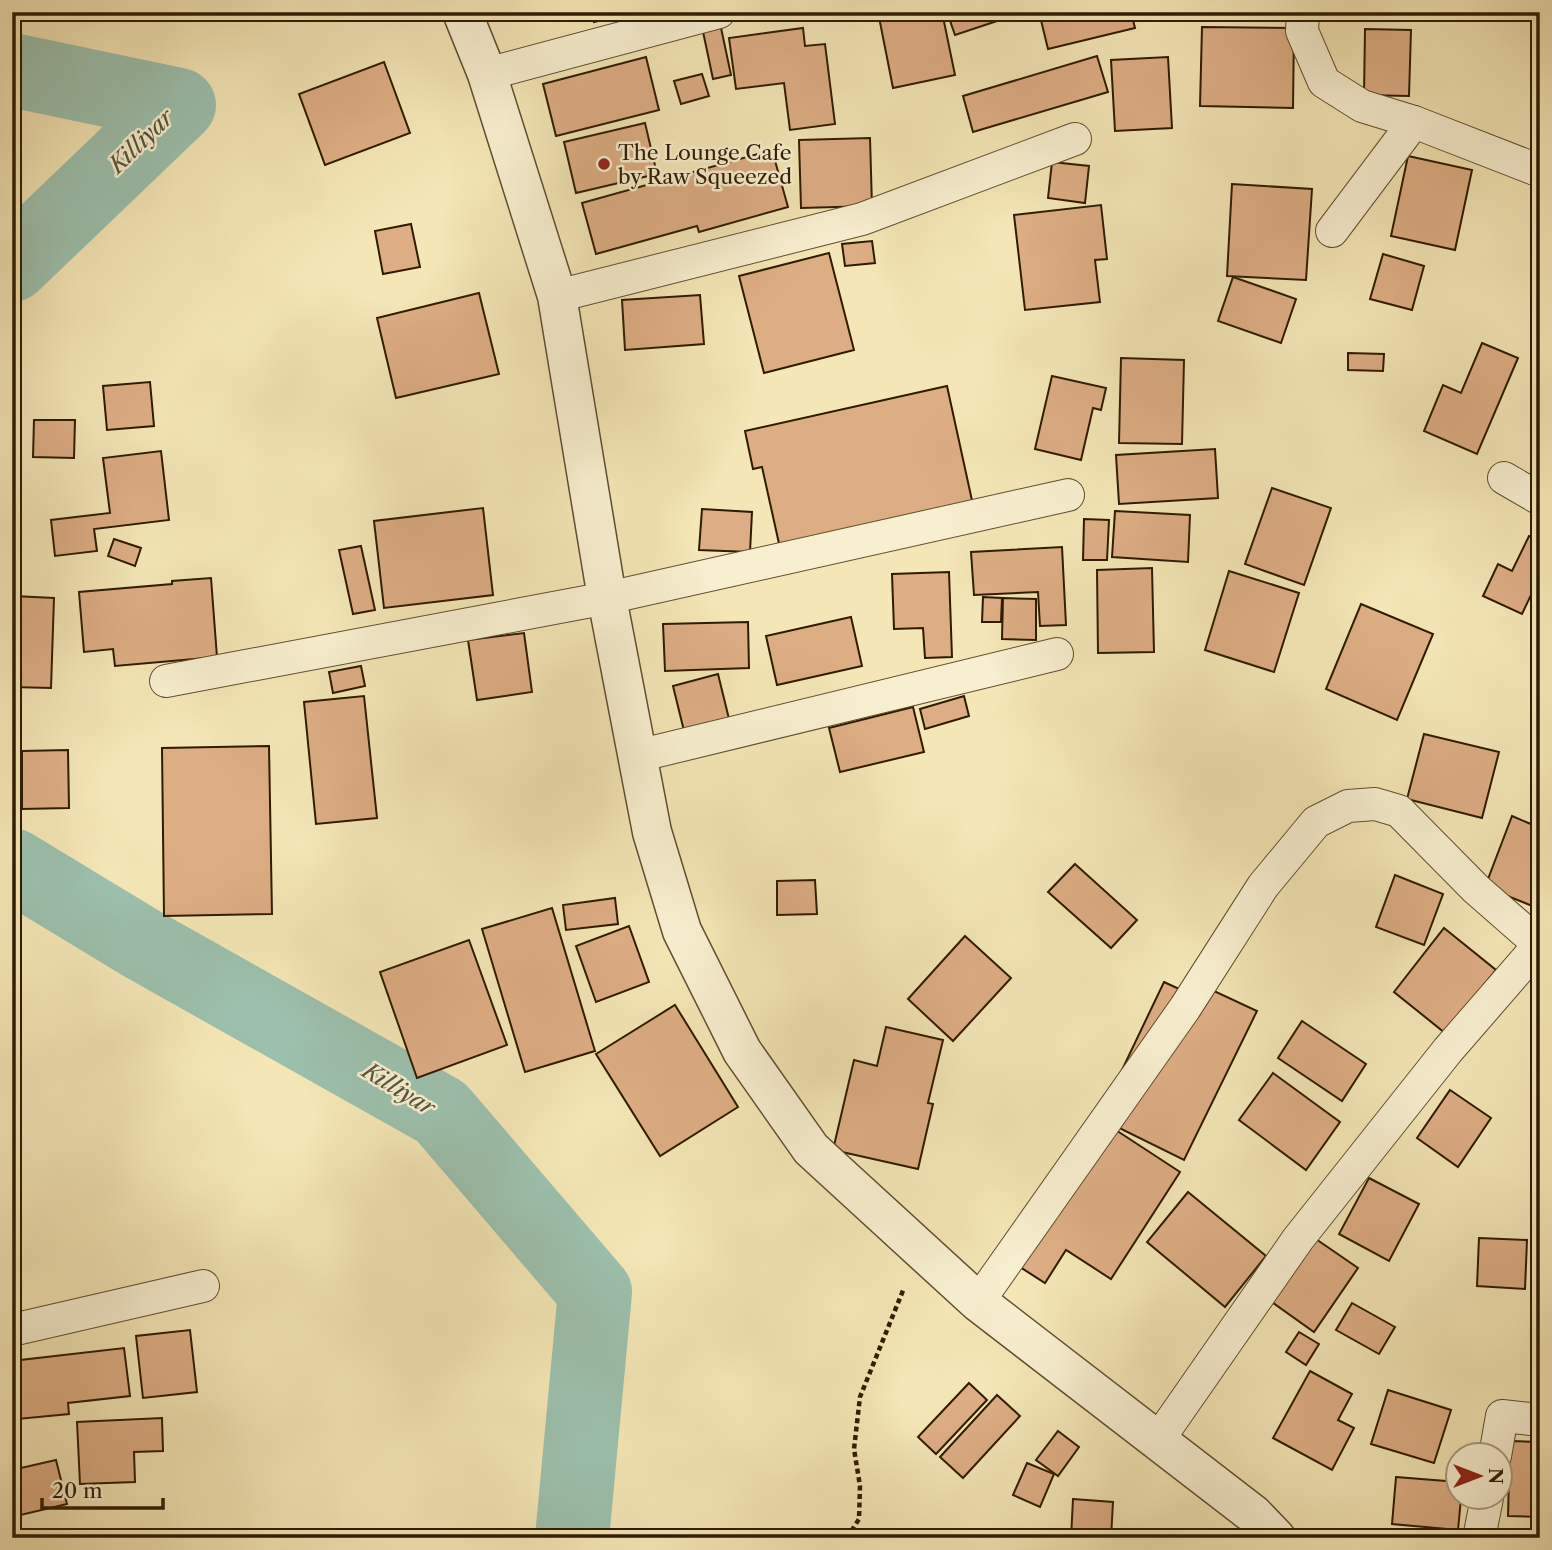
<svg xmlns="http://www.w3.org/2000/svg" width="1552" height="1550" font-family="'Libre Caslon Text',serif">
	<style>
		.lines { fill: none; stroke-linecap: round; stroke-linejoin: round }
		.river { stroke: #9cc0ad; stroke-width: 74 }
		.building { fill: #ddad84; stroke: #2f1b02; stroke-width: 2 }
		.minor-casing { stroke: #604e2f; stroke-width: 34 }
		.tertiary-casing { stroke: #604e2f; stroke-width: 41 }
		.path { stroke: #2f1b02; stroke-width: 4.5; stroke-dasharray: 5 3.5; stroke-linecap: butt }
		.minor { stroke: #f8efd0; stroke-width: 32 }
		.tertiary { stroke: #f8efd0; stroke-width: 38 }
		.poi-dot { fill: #8f2418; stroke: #f8efd0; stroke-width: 2.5 }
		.labels { text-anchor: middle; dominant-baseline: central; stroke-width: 5; stroke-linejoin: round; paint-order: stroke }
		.poi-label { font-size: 21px; fill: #2f1b02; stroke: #f8efd0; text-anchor: start }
		.water-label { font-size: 23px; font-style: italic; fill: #55553e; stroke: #f8efd0 }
	</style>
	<rect width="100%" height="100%" fill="#f4e6b6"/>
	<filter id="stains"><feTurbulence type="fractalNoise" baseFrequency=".00286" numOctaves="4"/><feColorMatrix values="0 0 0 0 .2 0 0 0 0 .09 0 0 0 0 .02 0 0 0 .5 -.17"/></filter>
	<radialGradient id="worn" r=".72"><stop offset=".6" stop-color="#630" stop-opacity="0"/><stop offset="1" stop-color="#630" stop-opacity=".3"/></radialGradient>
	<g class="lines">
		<g class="river">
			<polyline points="12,70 179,105 12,265"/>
			<polyline points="12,865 144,945 441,1112 595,1292 572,1538"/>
		</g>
	</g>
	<g class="building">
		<polygon points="592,12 636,12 594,22"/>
		<polygon points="878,12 942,12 955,75 893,88"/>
		<polygon points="947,12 1001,12 1003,19 955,35"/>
		<polygon points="1039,12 1131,12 1135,28 1048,49"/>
		<polygon points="1318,12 1417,12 1417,16 1318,20"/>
		<polygon points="1472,12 1521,12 1520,20"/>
		<polygon points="720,23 731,75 713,79 702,27"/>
		<polygon points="1202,27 1294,28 1293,108 1200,106"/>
		<polygon points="803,28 805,46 825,44 835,124 790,130 784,83 736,89 729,38"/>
		<polygon points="1365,29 1411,30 1409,96 1364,95"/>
		<polygon points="1097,56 1108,92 973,132 963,96"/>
		<polygon points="646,57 659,110 556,136 543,84"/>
		<polygon points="1168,57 1172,128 1115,131 1111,60"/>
		<polygon points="384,62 410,133 325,165 299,94"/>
		<polygon points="702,74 709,96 681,104 674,81"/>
		<polygon points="645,123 657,174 576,193 564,142"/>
		<polygon points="870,138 872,206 801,208 799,140"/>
		<polygon points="772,150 788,207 699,232 697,226 596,254 582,203"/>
		<polygon points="1408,156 1472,170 1455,250 1391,236"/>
		<polygon points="1052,162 1089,166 1085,203 1048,198"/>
		<polygon points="1232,184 1312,189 1306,280 1227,276"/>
		<polygon points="1101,205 1107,259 1095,260 1100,302 1025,310 1014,215"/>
		<polygon points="411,224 420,267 383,274 375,231"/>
		<polygon points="872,241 875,263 845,266 842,244"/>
		<polygon points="829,253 854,350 764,373 739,276"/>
		<polygon points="1383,254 1424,266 1412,310 1370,299"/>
		<polygon points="1233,277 1296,299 1281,343 1218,321"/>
		<polygon points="479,293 499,374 396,398 377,318"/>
		<polygon points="700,295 704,344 625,350 622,300"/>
		<polygon points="1482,343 1518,358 1477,454 1424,431 1443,385 1461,393"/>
		<polygon points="1348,353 1384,354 1383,371 1348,370"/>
		<polygon points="1121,358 1184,360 1182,444 1119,443"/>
		<polygon points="1052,376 1106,388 1101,410 1093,408 1081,460 1035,449"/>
		<polygon points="150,382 154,426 107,430 103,386"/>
		<polygon points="947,386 973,505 780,548 762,467 753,469 745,431"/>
		<polygon points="34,420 75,420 74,458 33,457"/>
		<polygon points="1215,449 1218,498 1119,504 1116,455"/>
		<polygon points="161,451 169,520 94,529 97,551 55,556 51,520 110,513 103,458"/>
		<polygon points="1272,488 1331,508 1304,585 1245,564"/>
		<polygon points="483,508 493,595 384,608 374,521"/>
		<polygon points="702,509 752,512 750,552 699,550"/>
		<polygon points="1115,511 1190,515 1188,562 1112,557"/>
		<polygon points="1084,519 1109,520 1107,560 1083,560"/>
		<polygon points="1529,536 1540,541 1540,576 1522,614 1483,596 1498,564 1512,571"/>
		<polygon points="114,539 141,548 135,566 108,556"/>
		<polygon points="361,546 375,610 353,614 339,550"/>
		<polygon points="1062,547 1066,625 1040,626 1038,592 974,595 971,552"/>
		<polygon points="1152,568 1154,652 1098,653 1097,570"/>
		<polygon points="1229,571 1299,593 1274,672 1205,650"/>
		<polygon points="949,572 952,657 925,658 923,628 894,629 892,574"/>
		<polygon points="211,578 217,657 115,666 113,649 84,652 79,592 172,584 172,581"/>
		<polygon points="12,582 14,582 14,596 54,598 51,688 12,687"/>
		<polygon points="983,597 1002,598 1001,622 982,622"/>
		<polygon points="1003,598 1036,599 1036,640 1002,639"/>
		<polygon points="1361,604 1433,634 1397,720 1326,689"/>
		<polygon points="851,617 862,666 777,685 766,636"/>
		<polygon points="748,622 749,668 665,671 663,624"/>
		<polygon points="524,633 532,692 477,700 468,640"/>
		<polygon points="361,666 365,686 333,693 329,672"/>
		<polygon points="718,674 730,723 685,735 673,686"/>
		<polygon points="364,696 377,818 316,824 304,702"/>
		<polygon points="964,696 969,716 925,729 920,709"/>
		<polygon points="913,707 924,752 840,772 829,728"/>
		<polygon points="1424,734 1499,752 1482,818 1407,799"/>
		<polygon points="269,746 272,914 164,916 162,748"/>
		<polygon points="68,750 69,808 22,809 22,751"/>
		<polygon points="1512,816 1540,828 1540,909 1485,887"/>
		<polygon points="1075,864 1137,920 1111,948 1048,892"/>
		<polygon points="1395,875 1443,894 1424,945 1376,927"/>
		<polygon points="815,880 817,914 777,915 777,881"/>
		<polygon points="615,898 618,924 566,930 563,905"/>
		<polygon points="552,908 595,1051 525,1072 482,929"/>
		<polygon points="629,926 649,982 596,1002 576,946"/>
		<polygon points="1444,928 1496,970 1445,1033 1394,992"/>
		<polygon points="965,936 1011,978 953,1041 908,999"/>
		<polygon points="469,940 507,1045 417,1078 380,972"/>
		<polygon points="1164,982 1192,995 1197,983 1257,1011 1184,1160 1099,1118"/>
		<polygon points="675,1005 738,1107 660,1156 596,1054"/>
		<polygon points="1302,1021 1366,1064 1342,1101 1278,1058"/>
		<polygon points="886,1027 943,1040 928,1103 933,1104 918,1169 833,1150 854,1060 877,1066"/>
		<polygon points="1273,1073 1340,1122 1306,1170 1239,1120"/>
		<polygon points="1450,1090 1491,1118 1458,1167 1417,1138"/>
		<polygon points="1099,1119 1180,1172 1111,1279 1066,1250 1045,1283 1009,1260"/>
		<polygon points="1369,1178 1419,1204 1389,1261 1339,1234"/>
		<polygon points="1188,1192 1266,1256 1225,1307 1147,1242"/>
		<polygon points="1313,1237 1358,1268 1314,1332 1269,1300"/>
		<polygon points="1479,1238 1527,1240 1525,1289 1477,1286"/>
		<polygon points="1352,1303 1395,1327 1379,1354 1336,1330"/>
		<polygon points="190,1330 197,1392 143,1398 136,1336"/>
		<polygon points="1299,1332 1319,1344 1306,1365 1286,1352"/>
		<polygon points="124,1348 130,1396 68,1403 69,1414 18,1419 12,1361"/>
		<polygon points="1310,1371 1352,1394 1338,1420 1354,1428 1332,1470 1273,1438"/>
		<polygon points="969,1383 987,1400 936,1454 918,1437"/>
		<polygon points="1388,1390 1451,1410 1434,1463 1371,1444"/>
		<polygon points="997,1395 1020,1416 963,1478 940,1457"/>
		<polygon points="162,1418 163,1451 134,1452 135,1482 80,1484 77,1422"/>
		<polygon points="1058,1431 1079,1447 1058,1476 1036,1460"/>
		<polygon points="1510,1441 1540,1442 1540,1517 1508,1516"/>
		<polygon points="56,1460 67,1504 12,1517 12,1470"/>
		<polygon points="1027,1463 1054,1474 1040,1507 1013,1495"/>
		<polygon points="1396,1477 1458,1482 1458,1498 1461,1498 1458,1530 1392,1524"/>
		<polygon points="1073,1499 1113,1502 1111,1538 1071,1538"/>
	</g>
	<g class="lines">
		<defs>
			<g id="minor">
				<polyline points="1303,12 1302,31 1324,82 1362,106 1414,122 1540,171"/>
				<polyline points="487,74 719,12"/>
				<polyline points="1332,231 1414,122"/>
				<polyline points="557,296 862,219 1075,139"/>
				<polyline points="1504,478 1540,499"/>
				<polyline points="166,681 607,598 1068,495"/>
				<polyline points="637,756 1057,654"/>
				<polyline points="978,1302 1185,1008 1263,886 1316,822 1348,806 1375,804 1399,811 1476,889 1539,944"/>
				<polyline points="12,1330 203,1286"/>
				<polyline points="1158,1440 1298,1239 1448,1050 1540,944"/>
				<polyline points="1495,1456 1502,1416 1540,1420"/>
				<polyline points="1479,1538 1487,1498"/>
			</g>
			<polyline id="tertiary" points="462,12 487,74 557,296 607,598 652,832 682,931 742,1051 811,1149 978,1302 1253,1514 1276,1538"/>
		</defs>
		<use href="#minor" class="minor-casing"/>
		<use href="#tertiary" class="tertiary-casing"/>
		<polyline class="path" points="847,1538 859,1519 860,1486 854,1449 860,1397 904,1288"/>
		<use href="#minor" class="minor"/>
		<use href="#tertiary" class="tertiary"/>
	</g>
	<circle class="poi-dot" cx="604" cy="164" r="7"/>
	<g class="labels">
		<g class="poi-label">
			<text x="618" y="152">The Lounge Cafe<tspan x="618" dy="24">by Raw Squeezed</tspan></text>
		</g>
		<g class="water-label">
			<text transform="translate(141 141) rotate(-44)">Killiyar</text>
			<text transform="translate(399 1089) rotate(31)">Killiyar</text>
		</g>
	</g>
	<rect width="1552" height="1550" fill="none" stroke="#f4e6b6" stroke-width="42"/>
	<rect x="14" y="14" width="1524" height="1522" fill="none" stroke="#2f1b02" stroke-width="3.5"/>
	<rect x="21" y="21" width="1510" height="1508" fill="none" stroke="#2f1b02" stroke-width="2"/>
	<g transform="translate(1479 1476) rotate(90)"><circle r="33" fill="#f8efd0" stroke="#a89a7e" stroke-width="2"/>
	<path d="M0-5L12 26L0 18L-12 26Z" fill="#8f2418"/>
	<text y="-10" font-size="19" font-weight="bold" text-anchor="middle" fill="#2f1b02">N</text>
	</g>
	<path d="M42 1498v10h121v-10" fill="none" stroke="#2f1b02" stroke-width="3.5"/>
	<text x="52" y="1498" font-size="21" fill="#2f1b02" stroke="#f8efd0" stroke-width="5" paint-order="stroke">20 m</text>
	<rect width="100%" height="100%" filter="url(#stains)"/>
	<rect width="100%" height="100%" fill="url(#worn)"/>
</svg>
